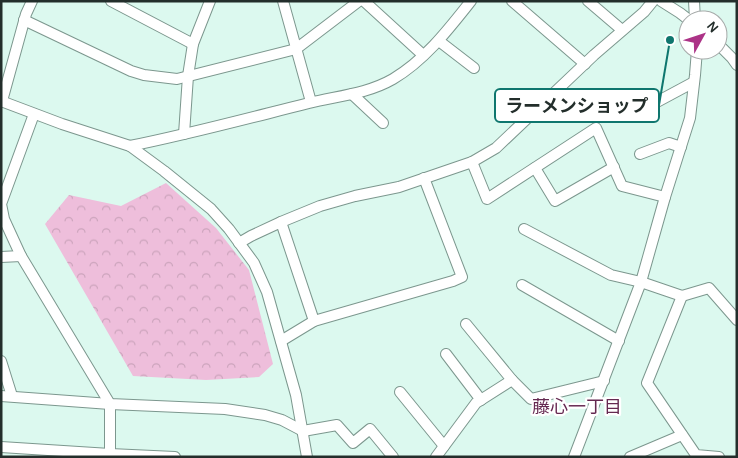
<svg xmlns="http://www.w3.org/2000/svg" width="738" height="458" font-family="Karla,'Noto Sans JP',sans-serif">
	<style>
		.forest { fill: url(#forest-crowns) }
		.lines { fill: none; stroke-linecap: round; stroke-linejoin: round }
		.minor-casing { stroke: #7c978e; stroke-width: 12 }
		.minor { stroke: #fff; stroke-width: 10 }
		.labels { text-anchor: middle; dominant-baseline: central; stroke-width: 4.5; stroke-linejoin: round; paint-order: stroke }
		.neighbourhood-label { font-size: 18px; fill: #652951; stroke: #fff }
		.leader { fill: none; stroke: #0f766e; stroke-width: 2 }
		.callout-dot { fill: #0f766e; stroke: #fff; stroke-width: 2 }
		.callout { fill: #fff; stroke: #0f766e; stroke-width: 2 }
		.callout-label { font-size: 18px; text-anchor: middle; font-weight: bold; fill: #232e2b }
	</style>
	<defs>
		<pattern id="forest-crowns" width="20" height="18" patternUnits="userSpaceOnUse" patternTransform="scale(1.25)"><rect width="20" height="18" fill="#eebedb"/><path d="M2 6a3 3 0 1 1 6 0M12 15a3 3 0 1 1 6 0" fill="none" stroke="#cca4bc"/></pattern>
	</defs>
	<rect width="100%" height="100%" fill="#dcf9ef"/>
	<polygon class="forest" points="166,183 216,228 249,270 273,364 259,377 206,380 133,376 45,224 69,195 121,206"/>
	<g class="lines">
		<defs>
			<g id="minor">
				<polyline points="111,1 193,44"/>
				<polyline points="283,1 311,102"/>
				<polyline points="364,1 423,55"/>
				<polyline points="512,1 585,64"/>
				<polyline points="588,1 622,30"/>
				<polyline points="661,1 680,13 689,20"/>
				<polyline points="694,1 695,20"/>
				<polyline points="24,20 131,71 144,75 177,79 296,49 359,1"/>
				<polyline points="439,41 474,68"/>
				<polyline points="718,44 732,58 737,65"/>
				<polyline points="352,94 383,123"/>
				<polyline points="1,101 62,124 130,146 164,171 211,209 229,229 254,263 267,292 296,395 307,457"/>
				<polyline points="2,101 26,14 32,1"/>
				<polyline points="640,111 694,82"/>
				<polyline points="34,114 1,204 4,219 21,256 110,404 110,457"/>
				<polyline points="184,134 188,76 193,44 210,1"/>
				<path d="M130 146C190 134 249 118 309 103 337 96 367 94 393 79 425 60 448 30 471 1"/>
				<polyline points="640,154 669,143 681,147"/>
				<polyline points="472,162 487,199 596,128 622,186 665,197"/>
				<polyline points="535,168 555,201 614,167"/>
				<polyline points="281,222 314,321"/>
				<polyline points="524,229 611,275 641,282 682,296 709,288 737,320"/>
				<polyline points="239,243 251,236 281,222 320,206 355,196 399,187 472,162 496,148 594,55 644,12 653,1"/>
				<polyline points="1,257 21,256"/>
				<polyline points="522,285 619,341"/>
				<polyline points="682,296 647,383 696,455 719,457"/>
				<polyline points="466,324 512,380"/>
				<polyline points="281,341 314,321 453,281 462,277 424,178"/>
				<polyline points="446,354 481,400"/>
				<polyline points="1,361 12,396"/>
				<polyline points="400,392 444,446"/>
				<polyline points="1,396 110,404 225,409 265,415 282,420 303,431 337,425 353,443 370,429 393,457"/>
				<polyline points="1,447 110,454 175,457"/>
				<polyline points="436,457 476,403 512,380 531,399 604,381"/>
				<polyline points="574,457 641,282 665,197 690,118 695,75 697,50"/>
				<polyline points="630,457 682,435"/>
			</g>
		</defs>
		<use href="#minor" class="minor-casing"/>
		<use href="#minor" class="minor"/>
	</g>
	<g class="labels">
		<g class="neighbourhood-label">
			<text x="577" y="407">藤心一丁目</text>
		</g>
	</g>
	<path class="leader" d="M670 40L659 105"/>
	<circle class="callout-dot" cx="670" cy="40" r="5"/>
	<rect class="callout" x="495" y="89" width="164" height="33" rx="5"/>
	<g class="callout-label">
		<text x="577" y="112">ラーメンショップ</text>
	</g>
	<rect width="738" height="458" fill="none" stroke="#232e2b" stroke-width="5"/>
	<g transform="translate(703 35) rotate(50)"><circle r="24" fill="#ffffff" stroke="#a7abaa"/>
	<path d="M0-4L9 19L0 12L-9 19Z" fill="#ac3387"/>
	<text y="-8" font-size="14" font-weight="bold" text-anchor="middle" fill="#232e2b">N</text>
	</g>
</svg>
